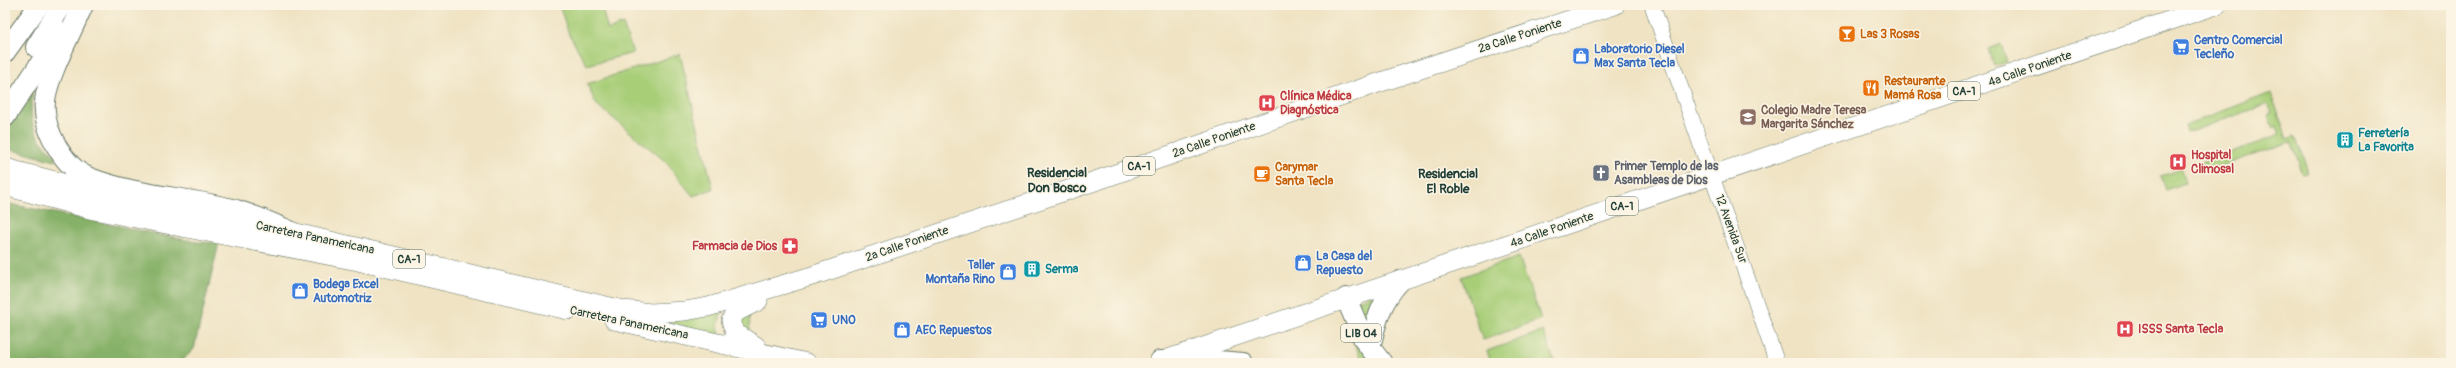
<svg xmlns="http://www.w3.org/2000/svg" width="2456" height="368" font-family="Pangolin,sans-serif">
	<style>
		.green { fill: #a8ce78; stroke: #648656 }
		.forest { fill: #86b168; stroke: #52774e }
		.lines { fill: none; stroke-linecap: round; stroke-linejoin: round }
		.tertiary-casing { stroke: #687766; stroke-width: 16 }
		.primary-casing { stroke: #687766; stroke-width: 20 }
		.trunk-casing { stroke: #687766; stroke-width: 22 }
		.tertiary { stroke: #fff; stroke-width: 15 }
		.primary { stroke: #fff; stroke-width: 19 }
		.trunk { stroke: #fff; stroke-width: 20 }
		.labels { text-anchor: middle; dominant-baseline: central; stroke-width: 3; stroke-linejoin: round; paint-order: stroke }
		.shield { fill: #fcf5e5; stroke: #617469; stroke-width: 1 }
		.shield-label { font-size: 11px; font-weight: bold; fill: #1f3d34 }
		.food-label { font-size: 12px; font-weight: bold; fill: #c56008; stroke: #fcf5e5; text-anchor: start }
		.street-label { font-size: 12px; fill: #1f3d34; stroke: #fcf5e5 }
		.shop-label { font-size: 12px; font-weight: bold; fill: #366cbe; stroke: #fcf5e5; text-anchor: start }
		.health-label { font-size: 12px; font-weight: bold; fill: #be3a42; stroke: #fcf5e5; text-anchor: start }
		.education-label { font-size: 12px; font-weight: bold; fill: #785e54; stroke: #fcf5e5; text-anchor: start }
		.culture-label { font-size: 12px; font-weight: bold; fill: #0d838f; stroke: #fcf5e5; text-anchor: start }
		.worship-label { font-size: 12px; font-weight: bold; fill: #5b616d; stroke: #fcf5e5; text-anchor: start }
		.neighbourhood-label { font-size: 13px; font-weight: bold; fill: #1f3d34; stroke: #fcf5e5 }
	</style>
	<rect width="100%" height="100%" fill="#fcf5e5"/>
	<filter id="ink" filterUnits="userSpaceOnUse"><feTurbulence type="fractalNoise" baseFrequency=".025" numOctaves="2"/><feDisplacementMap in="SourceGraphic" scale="8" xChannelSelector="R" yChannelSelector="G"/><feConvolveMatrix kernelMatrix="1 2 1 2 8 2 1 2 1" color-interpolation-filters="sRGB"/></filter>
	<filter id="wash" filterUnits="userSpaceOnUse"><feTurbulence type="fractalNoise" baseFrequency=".012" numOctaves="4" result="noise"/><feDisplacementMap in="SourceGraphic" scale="16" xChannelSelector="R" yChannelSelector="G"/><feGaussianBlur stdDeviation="0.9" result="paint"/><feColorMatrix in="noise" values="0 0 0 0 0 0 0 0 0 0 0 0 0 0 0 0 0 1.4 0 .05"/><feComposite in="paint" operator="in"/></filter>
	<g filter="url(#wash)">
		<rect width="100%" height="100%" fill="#efe3c3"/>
		<g class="green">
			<polygon points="559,5 601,5 608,30 623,24 633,53 587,65 569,34"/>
			<polygon points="2001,44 2007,62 1994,66 1988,49"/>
			<polygon points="680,54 713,189 693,196 665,161 596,104 587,84"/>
			<polygon points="2271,93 2287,139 2295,136 2308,172 2303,173 2291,142 2201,173 2198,164 2280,135 2277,126 2273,128 2268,115 2272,113 2268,104 2187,133 2185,125"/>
			<polygon points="2181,169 2185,183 2166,190 2161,176"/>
			<polygon points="1519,257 1541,319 1483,340 1461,277"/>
			<polygon points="1387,289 1368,330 1356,301"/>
			<polygon points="722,310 718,326 720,336 640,320"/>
			<polygon points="749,310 750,334 743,332 738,320"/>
			<polygon points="1543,331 1555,363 1491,363 1487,351"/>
			<polygon points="1354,342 1361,343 1371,363 1363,363"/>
		</g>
		<g class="forest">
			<path d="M34 82C29 117 28 133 57 157L55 161 5 148V132Z"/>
			<polygon points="5,203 197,242 219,243 194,349 180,363 5,363"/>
		</g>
	</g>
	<g filter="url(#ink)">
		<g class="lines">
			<defs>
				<polyline id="tertiary" points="1652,5 1777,363"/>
				<g id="primary">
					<polyline points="5,168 108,195 292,232 623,310 651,313 685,311 708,307 812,276 1101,179 1378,83 1615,5"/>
					<polyline points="5,186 94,210 358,261 568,310"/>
					<polyline points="614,320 807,363"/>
					<polyline points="756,346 735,333 731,320 736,312 758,301"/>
					<polyline points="1168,359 2216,5"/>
				</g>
				<g id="trunk">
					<path d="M83 5C73 29 47 77 45 101 42 129 64 168 90 178 136 196 188 197 236 210 255 216 274 224 292 232"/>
					<polyline points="36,47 62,5"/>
					<polyline points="5,52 39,5"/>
					<polyline points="5,117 61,32"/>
					<polyline points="1346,298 1364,340 1382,363"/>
					<path d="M1370 348C1376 321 1381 301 1400 281"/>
					<polyline points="1160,361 1205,360 1243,363"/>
				</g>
			</defs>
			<use href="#tertiary" class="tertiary-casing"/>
			<use href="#primary" class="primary-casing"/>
			<use href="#trunk" class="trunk-casing"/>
			<use href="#tertiary" class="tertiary"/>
			<use href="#primary" class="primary"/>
			<use href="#trunk" class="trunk"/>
		</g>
	</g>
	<defs>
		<symbol id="bar-square" viewBox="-11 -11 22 22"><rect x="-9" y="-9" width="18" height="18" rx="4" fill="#e8710a" stroke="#fcf5e5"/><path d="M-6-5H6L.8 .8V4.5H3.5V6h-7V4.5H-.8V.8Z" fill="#fff"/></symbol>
		<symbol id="supermarket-square" viewBox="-11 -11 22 22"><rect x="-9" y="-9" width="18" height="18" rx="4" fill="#3f7fe0" stroke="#fcf5e5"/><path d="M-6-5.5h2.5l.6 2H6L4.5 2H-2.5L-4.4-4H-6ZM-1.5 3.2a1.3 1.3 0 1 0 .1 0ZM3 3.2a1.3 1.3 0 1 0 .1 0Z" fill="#fff"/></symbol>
		<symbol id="shop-square" viewBox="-11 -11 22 22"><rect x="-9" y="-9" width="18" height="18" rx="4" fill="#3f7fe0" stroke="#fcf5e5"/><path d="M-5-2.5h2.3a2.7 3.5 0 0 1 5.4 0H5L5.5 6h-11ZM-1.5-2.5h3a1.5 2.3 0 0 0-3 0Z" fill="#fff"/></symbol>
		<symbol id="restaurant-square" viewBox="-11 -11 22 22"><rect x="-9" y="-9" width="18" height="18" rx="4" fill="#e8710a" stroke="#fcf5e5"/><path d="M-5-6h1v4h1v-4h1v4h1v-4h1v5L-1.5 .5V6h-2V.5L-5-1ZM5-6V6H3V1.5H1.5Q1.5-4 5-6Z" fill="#fff"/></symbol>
		<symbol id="hospital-square" viewBox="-11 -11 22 22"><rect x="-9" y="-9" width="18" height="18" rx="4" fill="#e0444e" stroke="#fcf5e5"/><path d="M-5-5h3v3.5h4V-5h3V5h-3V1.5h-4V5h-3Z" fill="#fff"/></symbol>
		<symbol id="school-square" viewBox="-11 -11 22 22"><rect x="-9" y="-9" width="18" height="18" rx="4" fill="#8d6e63" stroke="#fcf5e5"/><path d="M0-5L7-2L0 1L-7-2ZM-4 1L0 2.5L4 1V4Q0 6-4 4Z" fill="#fff"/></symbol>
		<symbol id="building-square" viewBox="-11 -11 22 22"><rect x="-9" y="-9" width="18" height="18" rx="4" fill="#0f9aa8" stroke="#fcf5e5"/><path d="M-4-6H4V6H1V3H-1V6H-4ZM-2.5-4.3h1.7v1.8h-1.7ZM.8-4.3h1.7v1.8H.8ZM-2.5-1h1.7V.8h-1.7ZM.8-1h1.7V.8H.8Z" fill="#fff"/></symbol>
		<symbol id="church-square" viewBox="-11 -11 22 22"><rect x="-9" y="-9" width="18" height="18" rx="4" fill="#6b7280" stroke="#fcf5e5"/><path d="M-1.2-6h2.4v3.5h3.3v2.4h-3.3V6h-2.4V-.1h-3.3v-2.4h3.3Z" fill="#fff"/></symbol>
		<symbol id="cafe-square" viewBox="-11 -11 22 22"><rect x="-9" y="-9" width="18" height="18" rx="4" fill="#e8710a" stroke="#fcf5e5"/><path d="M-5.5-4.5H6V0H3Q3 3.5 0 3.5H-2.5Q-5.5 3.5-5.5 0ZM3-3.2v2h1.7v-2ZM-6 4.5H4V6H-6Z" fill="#fff"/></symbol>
		<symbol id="pharmacy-square" viewBox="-11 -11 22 22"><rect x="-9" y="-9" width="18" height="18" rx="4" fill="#e0444e" stroke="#fcf5e5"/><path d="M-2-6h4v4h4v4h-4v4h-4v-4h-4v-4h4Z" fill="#fff"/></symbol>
	</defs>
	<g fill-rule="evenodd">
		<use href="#bar-square" x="1837" y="24" width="20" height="20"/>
		<use href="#supermarket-square" x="2171" y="37" width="20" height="20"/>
		<use href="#shop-square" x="1571" y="46" width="20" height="20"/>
		<use href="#restaurant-square" x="1861" y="78" width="20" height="20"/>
		<use href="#hospital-square" x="1257" y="93" width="20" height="20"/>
		<use href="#school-square" x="1738" y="107" width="20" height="20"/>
		<use href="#building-square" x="2335" y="130" width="20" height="20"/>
		<use href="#hospital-square" x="2168" y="152" width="20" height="20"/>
		<use href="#church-square" x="1591" y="163" width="20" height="20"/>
		<use href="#cafe-square" x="1252" y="164" width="20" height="20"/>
		<use href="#pharmacy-square" x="780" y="236" width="20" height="20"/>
		<use href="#shop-square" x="1293" y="253" width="20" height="20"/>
		<use href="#building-square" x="1022" y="259" width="20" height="20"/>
		<use href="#shop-square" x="998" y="262" width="20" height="20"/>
		<use href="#shop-square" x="290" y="281" width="20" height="20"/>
		<use href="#supermarket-square" x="809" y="310" width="20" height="20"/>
		<use href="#hospital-square" x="2115" y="319" width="20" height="20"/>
		<use href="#shop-square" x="892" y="320" width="20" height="20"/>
	</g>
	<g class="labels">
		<g class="shield">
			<rect x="1948" y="82" width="32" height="18" rx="3"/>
			<rect x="1123" y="157" width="32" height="18" rx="3"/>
			<rect x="1606" y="197" width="32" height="18" rx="3"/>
			<rect x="393" y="250" width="32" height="18" rx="3"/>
			<rect x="1341" y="324" width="40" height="18" rx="3"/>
		</g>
		<g class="shield-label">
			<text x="1964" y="91">CA-1</text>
			<text x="1139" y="166">CA-1</text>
			<text x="1622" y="206">CA-1</text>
			<text x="409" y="259">CA-1</text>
			<text x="1361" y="333">LIB 04</text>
		</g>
		<g class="food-label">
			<text x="1860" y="34">Las 3 Rosas</text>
			<text x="1884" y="81">Restaurante<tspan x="1884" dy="14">Mamá Rosa</tspan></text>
			<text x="1275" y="167">Carymar<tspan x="1275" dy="14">Santa Tecla</tspan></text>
		</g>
		<g class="street-label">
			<text transform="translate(1520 36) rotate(-18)">2a Calle Poniente</text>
			<text transform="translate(2030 69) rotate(-19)">4a Calle Poniente</text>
			<text transform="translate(1214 140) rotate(-19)">2a Calle Poniente</text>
			<text transform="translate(1731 229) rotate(70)">12 Avenida Sur</text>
			<text transform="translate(1552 230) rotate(-19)">4a Calle Poniente</text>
			<text transform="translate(315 238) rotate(12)">Carretera Panamericana</text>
			<text transform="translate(907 244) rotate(-19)">2a Calle Poniente</text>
			<text transform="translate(629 323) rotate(12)">Carretera Panamericana</text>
		</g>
		<g class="shop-label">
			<text x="2194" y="40">Centro Comercial<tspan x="2194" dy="14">Tecleño</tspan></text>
			<text x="1594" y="49">Laboratorio Diesel<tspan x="1594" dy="14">Max Santa Tecla</tspan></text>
			<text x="1316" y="256">La Casa del<tspan x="1316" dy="14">Repuesto</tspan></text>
			<text x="995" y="265" text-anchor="end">Taller<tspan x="995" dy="14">Montaña Rino</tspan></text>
			<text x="313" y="284">Bodega Excel<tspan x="313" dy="14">Automotriz</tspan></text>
			<text x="832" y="320">UNO</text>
			<text x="915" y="330">AEC Repuestos</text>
		</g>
		<g class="health-label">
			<text x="1280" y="96">Clínica Médica<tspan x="1280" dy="14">Diagnóstica</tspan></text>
			<text x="2191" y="155">Hospital<tspan x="2191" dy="14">Climosal</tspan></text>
			<text x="777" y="246" text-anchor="end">Farmacia de Dios</text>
			<text x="2138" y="329">ISSS Santa Tecla</text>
		</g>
		<g class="education-label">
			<text x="1761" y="110">Colegio Madre Teresa<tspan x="1761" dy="14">Margarita Sánchez</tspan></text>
		</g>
		<g class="culture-label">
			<text x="2358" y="133">Ferretería<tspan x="2358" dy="14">La Favorita</tspan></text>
			<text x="1045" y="269">Serma</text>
		</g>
		<g class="worship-label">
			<text x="1614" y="166">Primer Templo de las<tspan x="1614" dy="14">Asambleas de Dios</tspan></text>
		</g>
		<g class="neighbourhood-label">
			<text x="1057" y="173">Residencial<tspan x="1057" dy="15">Don Bosco</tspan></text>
			<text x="1448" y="174">Residencial<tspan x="1448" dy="15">El Roble</tspan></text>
		</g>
	</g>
	<rect width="2456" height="368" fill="none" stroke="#fcf5e5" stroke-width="20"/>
</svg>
